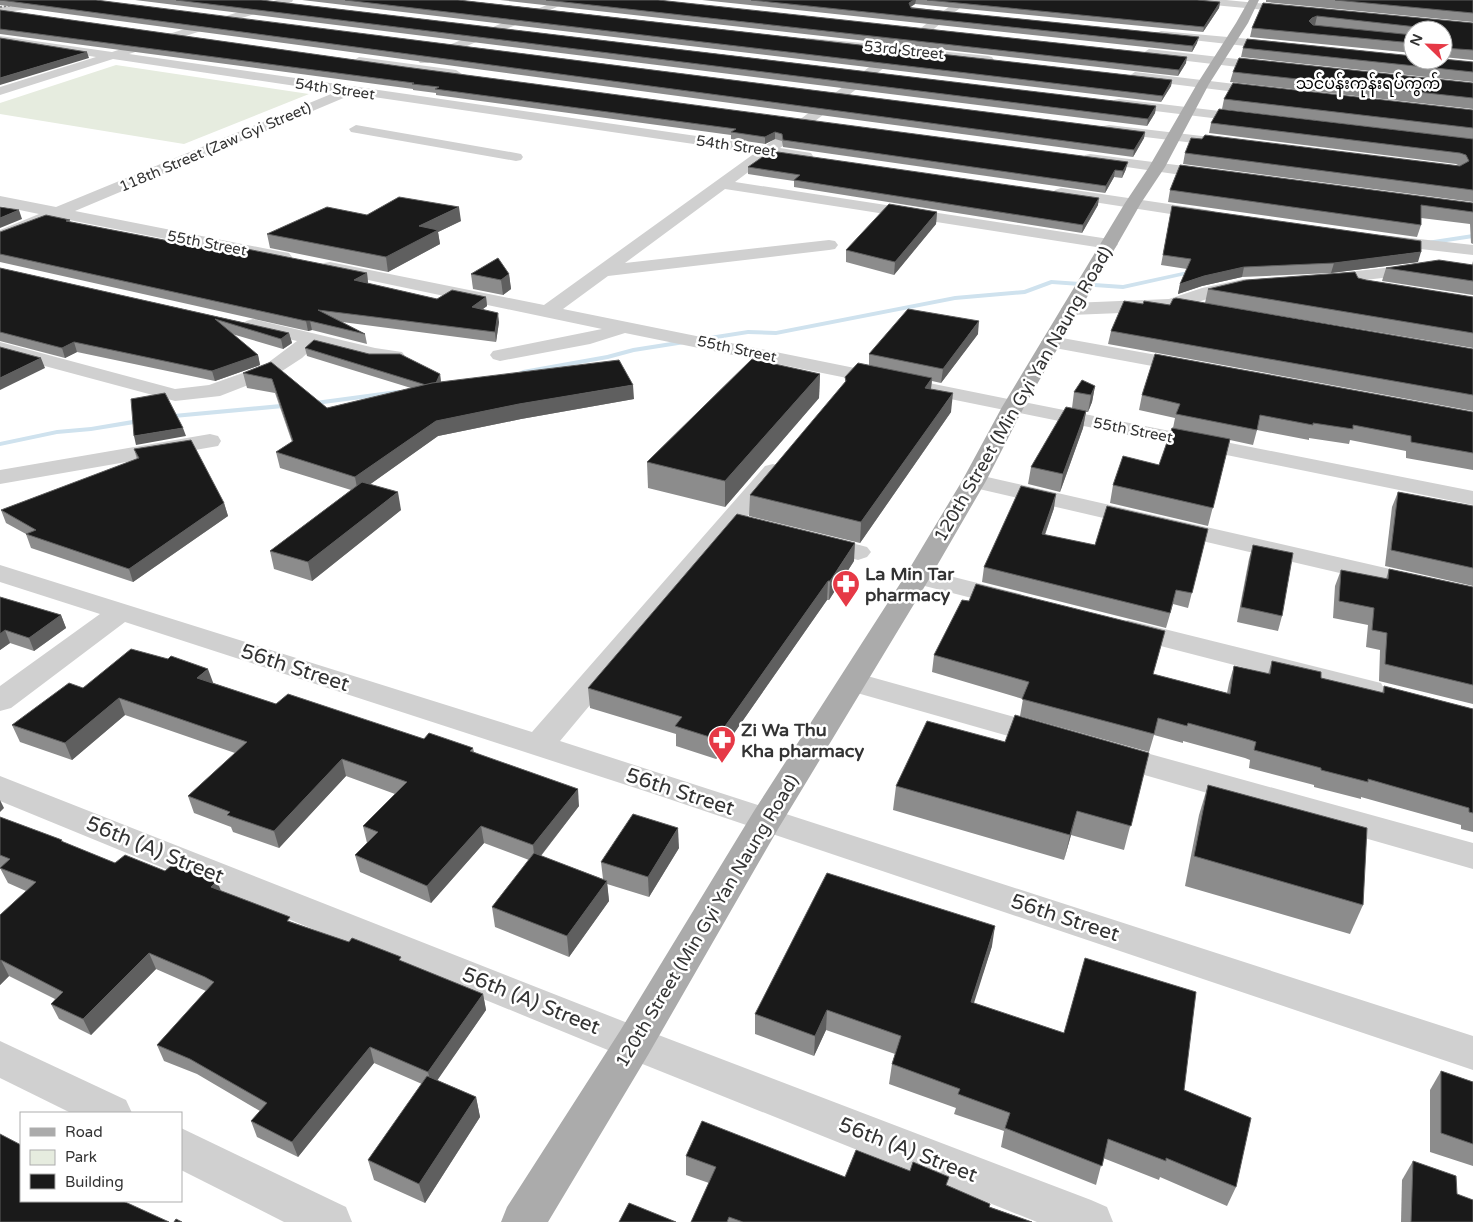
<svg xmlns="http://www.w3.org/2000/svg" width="1473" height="1222" font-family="'Varela Round','Noto Sans Myanmar',sans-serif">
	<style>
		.green { fill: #e6ecdf }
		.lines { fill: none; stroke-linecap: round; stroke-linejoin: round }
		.stream { fill: #cfe2ee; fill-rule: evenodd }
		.minor { fill: #d0d0d0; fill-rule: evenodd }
		.major { fill: #ababab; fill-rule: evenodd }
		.rail { stroke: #888; stroke-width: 2; stroke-dasharray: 2 2; stroke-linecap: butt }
		.wall { fill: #8c8c8c }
		.shaded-wall { fill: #5f5f5f }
		.building { fill: #1a1a1a; stroke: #5f5f5f }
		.labels { text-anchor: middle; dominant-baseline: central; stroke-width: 5; stroke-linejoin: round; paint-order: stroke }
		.far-street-label { font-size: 15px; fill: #333; stroke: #fff }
		.far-quarter-label { font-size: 16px; fill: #000; stroke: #fff }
		.street-label { font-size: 18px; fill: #333; stroke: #fff }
		.poi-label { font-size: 18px; font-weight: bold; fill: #333; stroke: #fff; text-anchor: start }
		.near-street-label { font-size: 21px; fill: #333; stroke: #fff }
	</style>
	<rect width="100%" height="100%" fill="#fff"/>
	<polygon class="green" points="116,65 309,94 184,144 0,114 0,103"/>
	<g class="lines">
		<g class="stream">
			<polygon points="1473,234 1473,238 1427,245 1424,243 1427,241"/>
			<polygon points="1197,269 1199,270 1199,272 1123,289 1052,284 1025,294 955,300 776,335 748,334 634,352 608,359 523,374 519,372 523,370 607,355 633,348 748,330 776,331 955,296 1024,290 1051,280 1123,285"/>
			<polygon points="397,390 400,390 400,394 308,406 304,404 308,402"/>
			<polygon points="291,403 295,405 294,407 163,419 159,417 163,415"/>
			<polygon points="144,418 147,418 147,422 91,431 57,434 0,446 0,442 57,430 91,427"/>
		</g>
		<g class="minor">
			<polygon points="49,0 77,0 72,3 0,13 0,7"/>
			<polygon points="277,0 293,0 292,2 129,54 765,146 889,52 812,43 806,40 808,38 897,46 958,0 970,0 910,48 988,56 992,57 994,60 992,63 902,54 780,148 811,153 813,156 811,159 806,160 771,155 735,182 1109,239 1115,240 1118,244 1115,248 1109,249 725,189 625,263 829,240 835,241 838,245 835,249 829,250 608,276 563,309 1013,400 1473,491 1473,505 625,333 590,344 500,361 493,359 490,355 493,351 602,329 330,272 324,271 321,267 324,263 330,262 544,305 755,153 353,94 75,211 283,252 289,253 292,257 289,261 283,262 59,218 0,241 0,230 39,214 0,206 0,196 56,207 336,92 113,59 0,95 0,87 96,57 0,42 0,36 112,52"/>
			<polygon points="559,0 573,0 428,63 420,63 418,60 420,57"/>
			<polygon points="1187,0 1226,0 1298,7 1303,10 1298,13 1192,3"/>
			<polygon points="1161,31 1282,42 1288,46 1282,50 1157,36 1155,34"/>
			<polygon points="1149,49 1273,63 1279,67 1273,71 1145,56 1143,53"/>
			<polygon points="359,57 456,70 462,74 456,78 355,64 353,61"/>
			<polygon points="1135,72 1268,88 1275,92 1268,96 1131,79 1129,76"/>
			<polygon points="1119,99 1253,115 1260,119 1253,123 1114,106 1112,103 1114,100"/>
			<polygon points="356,125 516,153 521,154 523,157 521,160 516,161 351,132 349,129"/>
			<polygon points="1109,125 1227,139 1232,140 1234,143 1232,146 1227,147 1104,132 1102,129 1104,126"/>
			<polygon points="1090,154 1216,170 1221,172 1224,175 1221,178 1216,180 1085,161 1083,158 1085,155"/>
			<polygon points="1061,188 1209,210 1215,212 1217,215 1215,218 1209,220 1055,196 1053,193 1055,190"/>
			<polygon points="1383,235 1473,245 1473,255 1377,244 1374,240 1377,236"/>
			<polygon points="1420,264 1426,265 1429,269 1426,273 1321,285 1315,284 1312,280 1315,276 1321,275"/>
			<polygon points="1244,279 1251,281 1253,285 1251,289 1213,297 1171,311 1071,315 1064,313 1061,309 1064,305 1071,303 1169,299 1202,288"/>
			<path d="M253 319 375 348 402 352 405 356 402 360C378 366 340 352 315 346L302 358 279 373 220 396 175 401 0 354V342L175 389 209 385 265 365 297 341 246 329 243 325 246 321Z"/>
			<polygon points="1051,336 1190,361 1197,363 1200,367 1197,371 1190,373 1044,346 1041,342 1044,338"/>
			<polygon points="210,434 218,436 221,441 218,446 0,484 0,470"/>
			<polygon points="773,464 781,466 785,471 781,476 560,741 1473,1036 1473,1070 654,794 125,622 11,708 0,711 0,686 100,614 0,582 0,565 532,732 765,466"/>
			<polygon points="974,474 1473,588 1473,604 966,486 962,481 966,476"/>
			<polygon points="817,534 867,547 871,552 867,557 858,560 808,547 804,542 808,537"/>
			<polygon points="918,568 1021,594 1025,600 1021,606 1011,608 909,582 905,576 909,570"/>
			<polygon points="1128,620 1381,683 1385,690 1381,697 1370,700 1118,635 1114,629 1118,623"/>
			<polygon points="853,672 1058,729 1062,736 1058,743 1047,747 843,689 838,682 843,675"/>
			<polygon points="1110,743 1473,843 1473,869 1099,762 1094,754 1099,746"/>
			<polygon points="0,776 648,1031 1091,1200 1107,1207 1113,1222 1037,1222 620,1055 0,801"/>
			<polygon points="0,1041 126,1100 132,1113 71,1113 0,1078"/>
			<polygon points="181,1128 346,1207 352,1222 284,1222 181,1170"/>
		</g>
		<polygon class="major" points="1249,0 1259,0 1248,23 1209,84 1165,167 1141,203 1024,407 986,481 931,576 778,829 648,1055 548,1222 501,1222 507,1207 620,1031 754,811 905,576 962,481 1002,407 1125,203 1149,167 1197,84 1236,23"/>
		<polyline class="rail" points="0,7 47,0"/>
	</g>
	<g class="wall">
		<polygon points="0,0 1145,132 1144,138 1133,157 0,5"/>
		<polygon points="135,0 261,0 1156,106 1155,113 1147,126"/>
		<polygon points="302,0 458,0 1172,80 1171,86 1161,102"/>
		<polygon points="500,0 658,0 1186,63 1178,76"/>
		<polygon points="702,0 1197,0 1220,2 1219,8 1203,32 915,4 911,7 1197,43 1192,52"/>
		<polygon points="1266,0 1473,0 1473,22 1266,2"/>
		<polygon points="1263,3 1473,23 1473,60 1443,57 1443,30 1413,30 1413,53 1250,37 1252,28"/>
		<polygon points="0,10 1126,169 1122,178 1114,177 1105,193 783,147 782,141 775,139 765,144 731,139 731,135 436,95 436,93 413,90 413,89 0,34"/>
		<polygon points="1243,48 1473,62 1473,82 1241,57"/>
		<polygon points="1233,72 1473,83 1473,109 1230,82"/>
		<polygon points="1224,99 1473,110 1473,139 1222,109"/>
		<polygon points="1211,123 1473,139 1473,202 1183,164 1185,153 1460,166 1456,164 1209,133"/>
		<polygon points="748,167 1098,205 1082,233 794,187 794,181 748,174"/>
		<polygon points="1170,190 1473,203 1473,244 1471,243 1470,224 1421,218 1421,225 1417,237 1168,202"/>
		<polygon points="1172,206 1418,262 1331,273 1242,277 1202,286 1178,294 1180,284 1187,269 1161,265"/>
		<polygon points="937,212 936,224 894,275 846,262 846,250"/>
		<polygon points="367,215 461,221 438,232 440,244 388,272 270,248 267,234"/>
		<polygon points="71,222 236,254 367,273 368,283 367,283 437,299 486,297 487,306 483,309 499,322 496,342 342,322 365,334 367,344 312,330 308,331 0,262 0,232"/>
		<polygon points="1473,261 1473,295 1382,281 1386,268 1472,265"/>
		<polygon points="0,268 289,333 292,343 283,349 232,334 258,355 260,365 215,381 77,352 65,358 0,341"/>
		<polygon points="471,274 509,274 511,289 503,295 473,289"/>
		<polygon points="1358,278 1366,280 1473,297 1473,348 1205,303 1208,289"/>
		<polygon points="1143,304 1170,305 1473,349 1473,411 1108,344 1111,331"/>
		<polygon points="978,334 941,383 932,381 931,389 951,412 860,543 749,516 750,495 845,383 845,377 869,365 869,354"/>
		<polygon points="305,348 440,374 441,382 634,399 521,419 438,436 370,484 401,510 312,581 274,569 270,551 351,490 280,468 276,452 292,442 275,393 247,388 243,373 271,362 327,408 411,388 307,356"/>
		<polygon points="820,374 819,398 725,507 648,488 647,462"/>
		<polygon points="1095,386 1092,402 1088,412 1086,412 1083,428 1060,492 1028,484 1031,467 1072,408 1074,392"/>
		<polygon points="1142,395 1473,412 1473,470 1406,458 1406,451 1350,440 1349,444 1309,438 1309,440 1257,430 1253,445 1230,440 1208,526 1110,503 1113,485 1159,465 1173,428 1175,418 1139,410"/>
		<polygon points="134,449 224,503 228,516 133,582 31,548 26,534 6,523 1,510 137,459"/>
		<polygon points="1398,492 1473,506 1473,586 1385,566 1392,507"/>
		<polygon points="1054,508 1045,535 1095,545 1208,529 1188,608 1173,604 1166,628 982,582 984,567"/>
		<polygon points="1253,545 1282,616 1278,631 1237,622 1249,559"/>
		<polygon points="854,561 829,600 827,600 716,759 676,746 676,734 590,708 588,688"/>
		<polygon points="1389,569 1473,587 1473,704 1379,681 1380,650 1366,647 1368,625 1333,618 1335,586 1341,570 1386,579"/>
		<polygon points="0,597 61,615 66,628 34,651 10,643 0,650"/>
		<polygon points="969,601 1165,631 1153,674 1227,693 1229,683 1234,666 1268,674 1272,661 1321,678 1382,693 1384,686 1473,709 1473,832 1461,829 1461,825 1361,797 1361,799 1314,787 1314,785 1249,768 1250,760 1245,758 1183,741 1183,743 1154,735 1149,752 1020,716 1023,699 932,672 934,655"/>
		<polygon points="168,659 213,683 276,704 424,739 473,748 474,752 579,806 541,856 603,879 601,862 679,848 649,897 607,884 609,901 569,957 495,927 492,907 529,860 484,843 431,903 360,872 355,855 367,843 363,826 395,794 346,776 279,848 233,832 231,827 194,813 188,796 235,753 125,715 72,760 20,742 12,725 83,688"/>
		<polygon points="1005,742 1149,753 1124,850 1071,835 1064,860 893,810 896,786"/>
		<polygon points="1208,785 1363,905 1350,934 1185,886 1199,815"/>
		<polygon points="0,817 62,840 63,842 115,863 165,871 221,891 292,922 403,962 483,994 486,1010 437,1080 476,1097 480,1117 425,1203 374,1180 368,1160 422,1084 374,1063 298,1157 257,1137 251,1121 260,1111 197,1074 164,1061 157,1045 206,991 156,969 91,1035 59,1019 51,1004 55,999 9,976 0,985 0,915 26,891 8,883 0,868"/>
		<polygon points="992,946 973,1003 1184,1090 1236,1187 1227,1206 1160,1177 1159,1180 1103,1158 1096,1185 1001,1147 1004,1131 954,1114 956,1108 889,1084 892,1064 895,1054 826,1030 814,1056 755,1034 755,1014"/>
		<polygon points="1441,1071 1473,1082 1473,1166 1430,1152 1430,1090"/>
		<polygon points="686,1156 845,1177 910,1171 947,1185 990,1207 1032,1222 691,1222 709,1183 686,1175"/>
		<polygon points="1413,1161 1457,1194 1473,1222 1401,1222 1402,1180"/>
	</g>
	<g class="shaded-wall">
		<polygon points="914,0 916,0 915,4 908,8 909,3"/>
		<polygon points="1220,2 1219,8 1203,32 1204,27"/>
		<polygon points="1317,16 1315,25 1307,30 1309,21 1312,18"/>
		<polygon points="1199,37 1197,43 1192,52 1193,46"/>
		<polygon points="87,52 89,58 0,85 0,78"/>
		<polygon points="1187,57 1186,63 1178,76 1179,70"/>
		<polygon points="1172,80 1171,86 1161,102 1163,96"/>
		<polygon points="1156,106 1155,113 1147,126 1148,119"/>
		<polygon points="775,132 775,139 765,144 765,137"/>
		<polygon points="1145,132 1144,138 1133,157 1134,150"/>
		<polygon points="1128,162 1126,169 1122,178 1123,171"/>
		<polygon points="1115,170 1114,177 1105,193 1106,186"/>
		<polygon points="1099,198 1098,205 1082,233 1083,225"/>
		<polygon points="459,207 461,221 438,232 440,244 388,272 386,257 419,226"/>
		<polygon points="19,210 22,219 0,228 0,218"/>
		<polygon points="937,212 936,224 894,275 895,262"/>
		<polygon points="1421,252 1418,262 1331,273 1334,263"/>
		<polygon points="1244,267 1242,277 1202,286 1178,294 1180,284 1204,276"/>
		<polygon points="367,273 368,283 356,290 354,280"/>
		<polygon points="509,274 511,289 503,295 501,280"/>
		<polygon points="486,297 487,306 473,316 472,307"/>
		<polygon points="498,313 499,322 496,342 495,332"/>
		<polygon points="306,321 310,321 312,330 308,331"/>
		<polygon points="979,321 978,334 941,383 943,369"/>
		<polygon points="289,333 292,343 283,349 281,339"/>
		<polygon points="74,342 77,352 65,358 62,348"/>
		<polygon points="258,355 260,365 215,381 212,371"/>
		<polygon points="41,358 45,368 0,390 0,378"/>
		<polygon points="440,374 441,383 434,387"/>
		<polygon points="820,374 819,398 725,507 725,481"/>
		<polygon points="932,378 930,397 925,388"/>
		<polygon points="633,385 634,399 521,419 438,436 358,493 355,477 436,421 519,404"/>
		<polygon points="1095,386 1092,402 1088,412 1091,395"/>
		<polygon points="953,393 951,412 860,543 861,522"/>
		<polygon points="1086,411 1083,428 1060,492 1063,474"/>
		<polygon points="183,428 186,436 136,445 134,436"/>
		<polygon points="398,492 401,510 312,581 308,562"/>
		<polygon points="1056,494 1054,508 1040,548 1042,534"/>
		<polygon points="224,503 228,516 133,582 129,569"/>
		<polygon points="855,543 854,561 829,600 830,581"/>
		<polygon points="828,581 827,600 716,759 716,739"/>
		<polygon points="61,615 66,628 34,651 29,638"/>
		<polygon points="5,630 10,643 0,650 0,634"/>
		<polygon points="208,669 214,685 197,678"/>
		<polygon points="119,698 125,715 72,760 65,743"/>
		<polygon points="342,759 346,776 279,848 274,831"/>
		<polygon points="578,789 579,806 535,863 533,845"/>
		<polygon points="0,800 4,808 0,812"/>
		<polygon points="1077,811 1071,835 1064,860 1070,835"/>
		<polygon points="481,826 484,843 431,903 427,886"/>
		<polygon points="678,828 679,848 649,897 648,877"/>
		<polygon points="217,881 223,896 211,887"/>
		<polygon points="607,881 609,901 569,957 567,936"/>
		<polygon points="995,926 992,946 968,1022 971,1002"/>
		<polygon points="149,953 156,969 91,1035 83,1019"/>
		<polygon points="1,960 9,976 0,985 0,961"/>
		<polygon points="483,994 486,1010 432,1088 428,1072"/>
		<polygon points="827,1010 826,1030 814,1056 815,1036"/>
		<polygon points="370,1047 374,1063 298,1157 292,1142"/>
		<polygon points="476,1097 480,1117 425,1203 419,1184"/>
	</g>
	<g class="building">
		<polygon points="0,0 96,0 1145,132 1134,150"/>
		<polygon points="176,0 261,0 1156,106 1148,119"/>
		<polygon points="345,0 458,0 1172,80 1163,96"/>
		<polygon points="546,0 658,0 1187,57 1179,70"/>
		<polygon points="751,0 914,0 909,3 911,8 1199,37 1193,46"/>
		<polygon points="927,0 1197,0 1220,2 1204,27"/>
		<polygon points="1335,0 1473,0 1473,13"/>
		<polygon points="1263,3 1473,23 1473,50 1443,48 1443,30 1417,30 1417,27 1317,16 1312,18 1309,21 1313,25 1413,35 1413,43 1252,28"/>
		<polygon points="0,10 405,67 1128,162 1123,171 1115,170 1106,186 783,140 782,134 775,132 765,137 731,132 736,129 435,89 439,87 412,84 414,83 0,29"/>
		<polygon points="0,38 87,52 0,78"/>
		<polygon points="1247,39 1413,56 1413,60 1443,60 1443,59 1473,62 1473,72 1243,48"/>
		<polygon points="1239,58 1473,83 1473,98 1233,72"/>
		<polygon points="1233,83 1473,110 1473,128 1224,99"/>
		<polygon points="1219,109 1473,139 1473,190 1185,153 1191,138 1202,139 1205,135 1460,166 1469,161 1466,155 1460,153 1211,123"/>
		<polygon points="771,151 1099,198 1083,225 794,180 800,175 748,167"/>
		<polygon points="1180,165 1473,203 1473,212 1421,205 1421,225 1170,190"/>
		<polygon points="399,197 459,207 419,226 438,230 386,257 267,234 327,207 367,215"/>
		<polygon points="889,204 937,212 895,262 846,250"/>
		<polygon points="1172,206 1421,241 1421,252 1334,263 1244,267 1204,276 1180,284 1191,259 1163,255"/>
		<polygon points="0,207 19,210 0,218"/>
		<polygon points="46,215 70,220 66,221 236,254 247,249 367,273 354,280 437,299 452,290 486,297 472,307 498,313 495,332 318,310 365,334 310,321 306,321 0,254 0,232"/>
		<polygon points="498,258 509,274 501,280 471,274"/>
		<polygon points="1439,260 1473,265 1473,281 1386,268"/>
		<polygon points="0,268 289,333 281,339 215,319 258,355 212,371 74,342 62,348 0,332"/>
		<polygon points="1355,272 1358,278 1366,280 1473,297 1473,333 1208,289 1246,280"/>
		<polygon points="1176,298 1473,349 1473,395 1111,331 1124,301 1143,304 1144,301 1170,305 1173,299"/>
		<polygon points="908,309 979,321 943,369 869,354"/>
		<polygon points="314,340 369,354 400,354 440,374 436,383 426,385 305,348"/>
		<polygon points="0,347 41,358 0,378"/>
		<polygon points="1155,354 1473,412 1473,453 1411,442 1411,436 1353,425 1353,429 1313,423 1313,425 1260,415 1257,430 1176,414 1180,404 1142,395"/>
		<polygon points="752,359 820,374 725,481 647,462"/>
		<polygon points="619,360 633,385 519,404 436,421 355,477 276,452 293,441 272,379 243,373 271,362 327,408 432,383"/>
		<polygon points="858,363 932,378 925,388 953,393 861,522 750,495 846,381 845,377"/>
		<polygon points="1082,380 1095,386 1091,395 1074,392"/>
		<polygon points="165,393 183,428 134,436 131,399"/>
		<polygon points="1066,407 1086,411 1063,474 1031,467"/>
		<polygon points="1172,428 1230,439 1213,508 1113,485 1123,456 1159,465"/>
		<polygon points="191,440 224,503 129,569 26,534 36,530 1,510 139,458 134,449"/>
		<polygon points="362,482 398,492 308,562 270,551"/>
		<polygon points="1021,486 1056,494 1042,534 1095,545 1107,506 1208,529 1192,593 1176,590 1170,613 984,567"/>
		<polygon points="1398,492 1473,506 1473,568 1391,550"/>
		<polygon points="737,514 855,543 830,581 828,581 716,739 675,726 682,717 588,688"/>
		<polygon points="1253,545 1293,553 1282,616 1241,607"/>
		<polygon points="1389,569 1473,587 1473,685 1385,664 1387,633 1372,630 1374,608 1339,601 1341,570 1388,579"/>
		<polygon points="976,584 1165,631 1153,674 1230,694 1234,666 1270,674 1272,661 1321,672 1321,678 1384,693 1384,686 1473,709 1473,813 1469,812 1469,808 1368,779 1368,782 1321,770 1321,768 1254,750 1256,742 1250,740 1188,723 1187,726 1158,718 1154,734 1022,699 1029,682 934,655 962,600 969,601"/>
		<polygon points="0,597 61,615 29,638 5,630 0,634"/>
		<polygon points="131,649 168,659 171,656 208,669 197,678 276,704 288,694 424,739 429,733 473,748 470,751 578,789 533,845 481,826 427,886 355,855 378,832 363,826 407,782 342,759 274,831 227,815 230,812 188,796 247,742 119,698 65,743 12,725 69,683 83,688"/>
		<polygon points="1015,715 1149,753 1131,826 1077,811 1070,835 896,786 927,721 1005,742"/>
		<polygon points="1208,785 1367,828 1363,905 1194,856"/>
		<polygon points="633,814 678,828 648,877 601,862"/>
		<polygon points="0,817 62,840 61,841 115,863 125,855 165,871 173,864 217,881 211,887 290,917 287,921 349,942 352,938 401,957 399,960 483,994 428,1072 370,1047 292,1142 251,1121 267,1103 190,1059 157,1045 214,982 205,977 149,953 83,1019 51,1004 63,992 1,960 0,961 0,915 36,882 0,868 10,859 0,855"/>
		<polygon points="534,853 607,881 567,936 492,907"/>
		<polygon points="827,873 995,926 971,1002 1064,1033 1085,958 1196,992 1184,1090 1251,1118 1236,1187 1166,1158 1166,1161 1108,1139 1102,1166 1005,1128 1010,1113 958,1094 960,1089 892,1064 901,1036 827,1010 815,1036 755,1014"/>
		<polygon points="1441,1071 1473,1082 1473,1144 1441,1133"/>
		<polygon points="427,1076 476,1097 419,1184 368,1160"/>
		<polygon points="702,1121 845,1177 856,1150 910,1171 913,1162 949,1177 946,1185 990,1204 989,1207 1032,1222 743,1222 729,1217 727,1222 691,1222 716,1167 686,1156"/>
		<polygon points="0,1134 21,1145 21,1201 123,1201 169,1222 0,1222"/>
		<polygon points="1413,1161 1456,1176 1457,1194 1473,1200 1473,1222 1411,1222"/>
		<polygon points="629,1203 676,1222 619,1222"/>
		<polygon points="176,1219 182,1222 174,1222"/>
	</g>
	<defs>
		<symbol id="pharmacy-pin" viewBox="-11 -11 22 30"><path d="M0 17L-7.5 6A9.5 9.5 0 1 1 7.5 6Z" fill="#e63946" stroke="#fff"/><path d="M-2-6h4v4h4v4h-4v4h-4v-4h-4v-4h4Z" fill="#fff"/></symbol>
	</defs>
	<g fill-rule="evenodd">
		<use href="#pharmacy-pin" x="830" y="568" width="32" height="43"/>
		<use href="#pharmacy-pin" x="706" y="724" width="32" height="43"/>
	</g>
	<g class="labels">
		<g class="far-street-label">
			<text transform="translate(904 50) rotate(6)">53rd Street</text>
			<text transform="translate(335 89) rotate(8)">54th Street</text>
			<text transform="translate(736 146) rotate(8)">54th Street</text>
			<text transform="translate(215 147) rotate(-23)">118th Street (Zaw Gyi Street)</text>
			<text transform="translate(207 243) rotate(11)">55th Street</text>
			<text transform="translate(737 349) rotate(12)">55th Street</text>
			<text transform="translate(1133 430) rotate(11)">55th Street</text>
		</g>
		<g class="far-quarter-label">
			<text x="1368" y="84">သင်ပန်းကုန်းရပ်ကွက်</text>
		</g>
		<g class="street-label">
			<text transform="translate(1023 394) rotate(-60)">120th Street (Min Gyi Yan Naung Road)</text>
			<text transform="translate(707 921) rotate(-59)">120th Street (Min Gyi Yan Naung Road)</text>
		</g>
		<g class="poi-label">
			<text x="865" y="574">La Min Tar<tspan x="865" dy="21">pharmacy</tspan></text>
			<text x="741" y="730">Zi Wa Thu<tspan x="741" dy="21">Kha pharmacy</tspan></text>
		</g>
		<g class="near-street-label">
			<text transform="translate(295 668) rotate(18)">56th Street</text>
			<text transform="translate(680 792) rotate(18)">56th Street</text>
			<text transform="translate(155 850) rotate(22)">56th (A) Street</text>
			<text transform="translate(1065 918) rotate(18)">56th Street</text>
			<text transform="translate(531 1001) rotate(22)">56th (A) Street</text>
			<text transform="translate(908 1150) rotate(21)">56th (A) Street</text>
		</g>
	</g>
	<rect x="20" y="1112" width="162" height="90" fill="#ffffff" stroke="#adadad"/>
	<rect x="30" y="1128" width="25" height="8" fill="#ababab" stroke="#adadad"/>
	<text x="65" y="1137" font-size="15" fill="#333333">Road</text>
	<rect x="30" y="1150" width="25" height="15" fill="#e6ecdf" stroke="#adadad"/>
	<text x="65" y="1162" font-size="15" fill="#333333">Park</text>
	<rect x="30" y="1174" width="25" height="15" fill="#1a1a1a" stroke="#adadad"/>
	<text x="65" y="1187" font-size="15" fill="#333333">Building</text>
	<g transform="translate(1428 45) rotate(293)"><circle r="24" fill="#ffffff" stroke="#adadad"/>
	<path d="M0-4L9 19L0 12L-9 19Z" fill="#e63946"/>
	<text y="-8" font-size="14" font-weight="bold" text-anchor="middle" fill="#333333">N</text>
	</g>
</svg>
